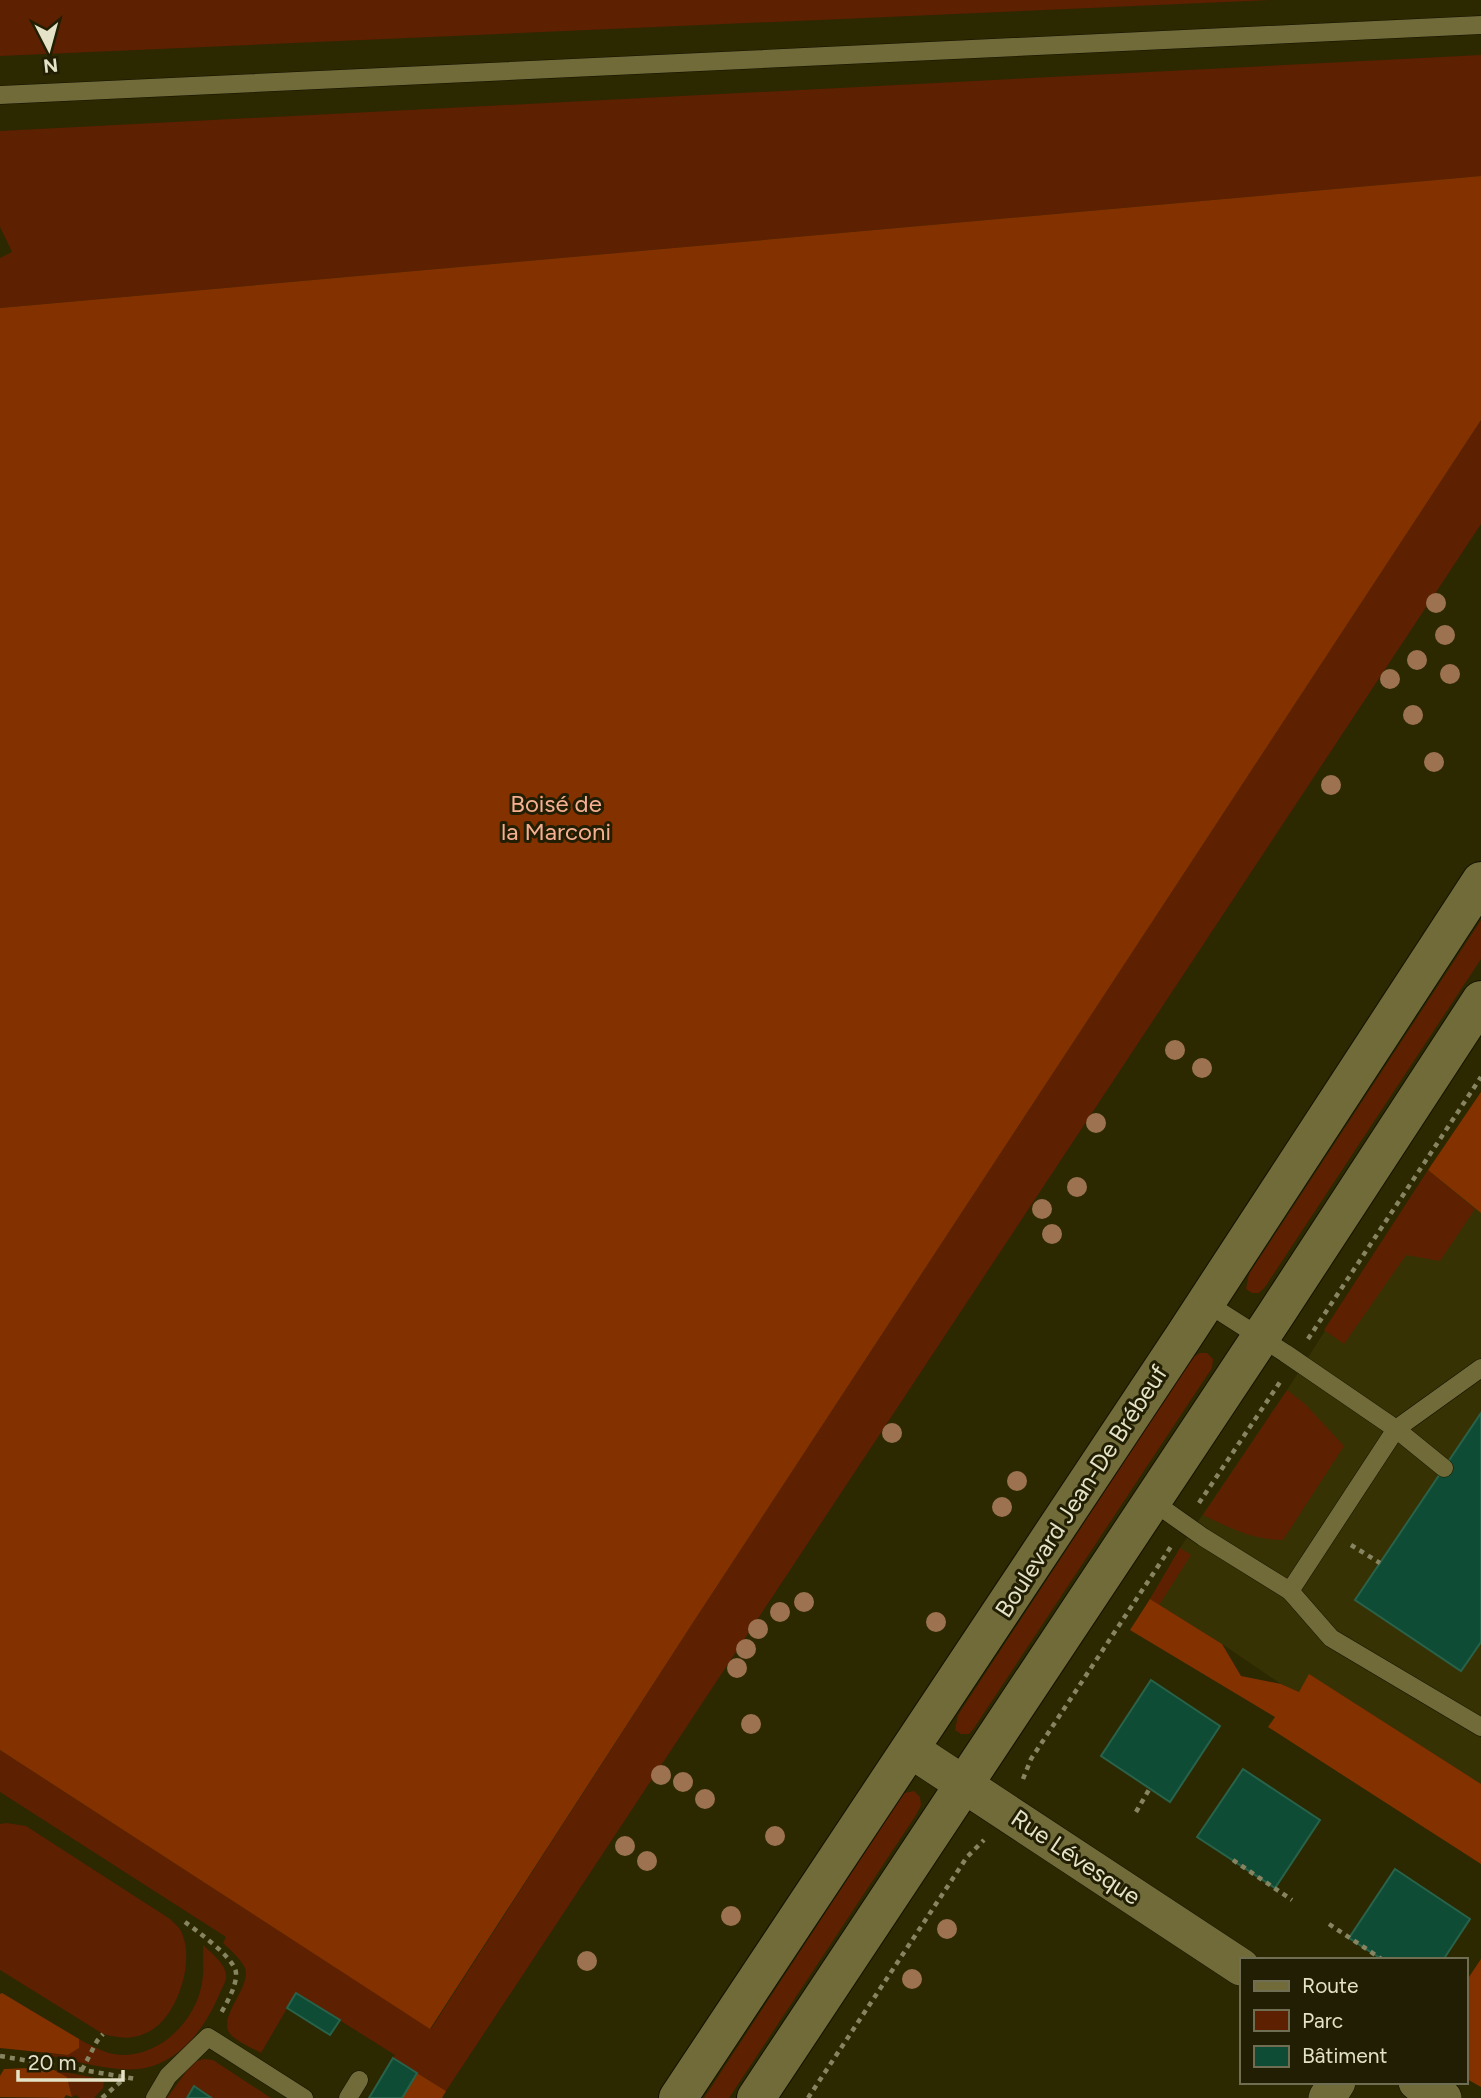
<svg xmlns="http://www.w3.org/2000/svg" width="1481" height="2098" font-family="Figtree,sans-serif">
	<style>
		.built { fill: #373204 }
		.green { fill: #5d2001 }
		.forest { fill: #843100 }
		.building { fill: #0f4c35; stroke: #29624a; stroke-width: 2 }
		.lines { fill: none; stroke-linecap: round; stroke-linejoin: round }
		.lane-casing { stroke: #141100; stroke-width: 19 }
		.street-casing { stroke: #141100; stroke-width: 38 }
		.secondary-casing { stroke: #141100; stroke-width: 40 }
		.path { stroke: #878462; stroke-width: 4.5; stroke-dasharray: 5 5; stroke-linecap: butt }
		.lane { stroke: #706b38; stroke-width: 18 }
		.street { stroke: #706b38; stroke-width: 37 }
		.secondary { stroke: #706b38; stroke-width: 38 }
		.tree { fill: #9c7250 }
		.labels { text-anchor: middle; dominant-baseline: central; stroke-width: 6; stroke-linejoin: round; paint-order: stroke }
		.park-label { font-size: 24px; fill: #f7af92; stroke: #211e04 }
		.street-label { font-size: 24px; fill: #e5e3c7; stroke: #211e04 }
	</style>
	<rect width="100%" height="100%" fill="#2c2800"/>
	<polygon class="built" points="1428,1170 1481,1213 1481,1784 1310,1675 1299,1692 1281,1684 1222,1644 1150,1599 1180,1548 1287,1390"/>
	<g class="green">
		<polygon points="0,0 1271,0 0,56"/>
		<polygon points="1481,55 1481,176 0,308 0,258 12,252 0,227 0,131"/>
		<path d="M1481 420V524L446 2091 393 2058 395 2055 296 1993 261 2053C252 2048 240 2043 232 2036 214 2019 252 1988 245 1968 241 1959 230 1950 223 1943L226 1937 0 1792V1750L431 2029 694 1621Z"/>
		<polygon points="1481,920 1481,959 1265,1287 1259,1293 1252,1293 1246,1289 1249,1274"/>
		<polygon points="1428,1170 1475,1209 1440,1261 1406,1255 1344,1344 1324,1330"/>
		<polygon points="1200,1353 1207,1353 1213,1359 1212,1368 974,1728 969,1734 961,1734 955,1730 958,1715 1193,1357"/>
		<path d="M1287 1390 1305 1404 1344 1446 1283 1540C1253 1540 1230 1528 1203 1515Z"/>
		<polygon points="1180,1548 1191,1555 1159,1605 1150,1599"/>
		<polygon points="914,1791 920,1797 921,1805 916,1815 729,2098 704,2098 904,1793"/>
		<path d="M6 1823 26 1826 170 1919C174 1923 179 1927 181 1931 196 1961 177 2020 146 2033 131 2040 118 2038 103 2034L0 1970V1824Z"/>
		<path d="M203 1945C211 1953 224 1962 226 1974 227 1981 222 1988 219 1995 206 2026 181 2061 145 2068 115 2074 69 2059 38 2053L68 2055 79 2048V2039C88 2044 99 2050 109 2053 152 2064 195 2025 202 1983 204 1971 203 1958 203 1945Z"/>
		<polygon points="204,2059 213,2060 271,2098 212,2098 194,2086 187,2098 167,2098 193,2062"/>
		<polygon points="54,2070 101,2079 104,2082 103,2088 94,2098 80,2098 76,2095 72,2097 67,2077"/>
	</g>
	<g class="forest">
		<polygon points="1481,176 1481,420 694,1621 430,2029 0,1750 0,308"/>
		<polygon points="1481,1092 1481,1213 1428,1170"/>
		<polygon points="1150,1599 1222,1644 1241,1676 1281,1684 1299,1692 1309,1674 1481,1784 1481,1864 1268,1727 1275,1717 1130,1630"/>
		<polygon points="1481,1959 1481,2087 1465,2078 1465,1983"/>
		<polygon points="2,1993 79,2039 79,2048 68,2055 0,2048 0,1994"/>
		<polygon points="30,2068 54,2070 67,2077 72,2097 66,2095 64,2098 0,2097 0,2076 4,2069"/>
		<polygon points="417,2073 446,2091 442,2098 402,2098"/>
	</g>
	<g class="building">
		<polygon points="1481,1413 1481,1642 1461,1671 1355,1600"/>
		<polygon points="1151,1680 1220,1726 1170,1802 1101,1756"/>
		<polygon points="1243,1769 1320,1820 1275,1888 1197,1837"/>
		<polygon points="1395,1869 1470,1919 1443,1960 1383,1960 1349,1938"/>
		<polygon points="296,1993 340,2020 330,2035 287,2008"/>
		<polygon points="393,2058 417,2073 402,2098 369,2098"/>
		<polygon points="194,2086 210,2097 212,2098 187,2098"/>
	</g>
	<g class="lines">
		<defs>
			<g id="lane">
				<polyline points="0,95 1481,25"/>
				<polyline points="1444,1468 1396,1429 1481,1368"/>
				<polyline points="1152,1501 1203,1537 1290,1591 1396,1429 1285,1353 1205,1302"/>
				<polyline points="1290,1591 1331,1638 1481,1727"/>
				<polyline points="155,2098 168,2076 208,2037 304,2098"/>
				<polyline points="348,2098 359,2080"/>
			</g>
			<g id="street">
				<polyline points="910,1749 1241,1967"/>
				<polyline points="1417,2082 1443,2098"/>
				<polyline points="1327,2098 1337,2082"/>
			</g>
			<g id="secondary">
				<polyline points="678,2098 1184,1336 1481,881"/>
				<polyline points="756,2098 1276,1314 1481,1000"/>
			</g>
		</defs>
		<use href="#lane" class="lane-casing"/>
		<use href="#street" class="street-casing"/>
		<use href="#secondary" class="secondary-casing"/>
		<g class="path">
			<polyline points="1308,1339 1481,1077"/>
			<polyline points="1199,1503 1280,1382"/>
			<polyline points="1351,1545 1380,1563"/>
			<polyline points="1023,1779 1031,1759 1172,1545"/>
			<polyline points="1136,1812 1150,1788"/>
			<polyline points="1233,1860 1292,1900"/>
			<path d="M185 1922C197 1931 235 1958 236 1973 237 1986 226 2004 220 2015"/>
			<polyline points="1329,1924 1383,1960"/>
			<polyline points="0,2056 136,2079"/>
			<polyline points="82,2070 97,2041 103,2034"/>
			<polyline points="102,2098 125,2078"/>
			<polyline points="808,2098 967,1857 984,1840"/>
		</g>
		<use href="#lane" class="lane"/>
		<use href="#street" class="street"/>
		<use href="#secondary" class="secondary"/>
	</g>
	<g class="tree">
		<circle cx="1436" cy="603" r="10"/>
		<circle cx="1445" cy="635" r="10"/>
		<circle cx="1417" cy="660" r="10"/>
		<circle cx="1450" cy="674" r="10"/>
		<circle cx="1390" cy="679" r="10"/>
		<circle cx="1413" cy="715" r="10"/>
		<circle cx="1434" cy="762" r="10"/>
		<circle cx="1331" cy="785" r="10"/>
		<circle cx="1175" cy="1050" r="10"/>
		<circle cx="1202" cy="1068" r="10"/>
		<circle cx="1096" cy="1123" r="10"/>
		<circle cx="1077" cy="1187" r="10"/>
		<circle cx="1042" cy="1209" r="10"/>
		<circle cx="1052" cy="1234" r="10"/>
		<circle cx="892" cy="1433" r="10"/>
		<circle cx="1017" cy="1481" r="10"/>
		<circle cx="1002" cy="1507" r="10"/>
		<circle cx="804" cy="1602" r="10"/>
		<circle cx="780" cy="1612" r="10"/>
		<circle cx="936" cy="1622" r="10"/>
		<circle cx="758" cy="1629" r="10"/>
		<circle cx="746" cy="1649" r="10"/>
		<circle cx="737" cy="1668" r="10"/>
		<circle cx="751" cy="1724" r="10"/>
		<circle cx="661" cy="1775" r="10"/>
		<circle cx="683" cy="1782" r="10"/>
		<circle cx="705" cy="1799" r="10"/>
		<circle cx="775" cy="1836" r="10"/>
		<circle cx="625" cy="1846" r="10"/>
		<circle cx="647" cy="1861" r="10"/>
		<circle cx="731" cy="1916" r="10"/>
		<circle cx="947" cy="1929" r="10"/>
		<circle cx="587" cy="1961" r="10"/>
		<circle cx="912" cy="1979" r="10"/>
	</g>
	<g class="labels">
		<g class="park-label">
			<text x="556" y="803">Boisé de<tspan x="556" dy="28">la Marconi</tspan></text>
		</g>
		<g class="street-label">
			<text transform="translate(1081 1491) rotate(-57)">Boulevard Jean-De Brébeuf</text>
			<text transform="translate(1076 1857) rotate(34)">Rue Lévesque</text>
		</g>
	</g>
	<rect x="1240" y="1958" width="228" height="126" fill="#211e04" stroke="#6f6d52" stroke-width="2"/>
	<rect x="1254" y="1981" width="35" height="10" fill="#706b38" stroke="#6f6d52" stroke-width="2"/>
	<text x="1302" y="1993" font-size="21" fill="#e5e3c7">Route</text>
	<rect x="1254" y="2010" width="35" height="21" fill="#5d2001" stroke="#6f6d52" stroke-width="2"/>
	<text x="1302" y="2028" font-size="21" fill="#e5e3c7">Parc</text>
	<rect x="1254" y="2046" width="35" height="21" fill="#0f4c35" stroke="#6f6d52" stroke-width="2"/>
	<text x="1302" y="2063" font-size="21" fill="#e5e3c7">Bâtiment</text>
	<g transform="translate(49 49) rotate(174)" stroke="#211e04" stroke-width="5" paint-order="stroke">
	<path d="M0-5L12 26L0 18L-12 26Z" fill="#e5e3c7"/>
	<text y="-10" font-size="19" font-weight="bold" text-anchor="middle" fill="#e5e3c7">N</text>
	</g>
	<path d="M18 2070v10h105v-10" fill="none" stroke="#e5e3c7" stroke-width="3.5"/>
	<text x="28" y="2070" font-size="21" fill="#e5e3c7" stroke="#211e04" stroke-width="5" paint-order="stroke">20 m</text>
</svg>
